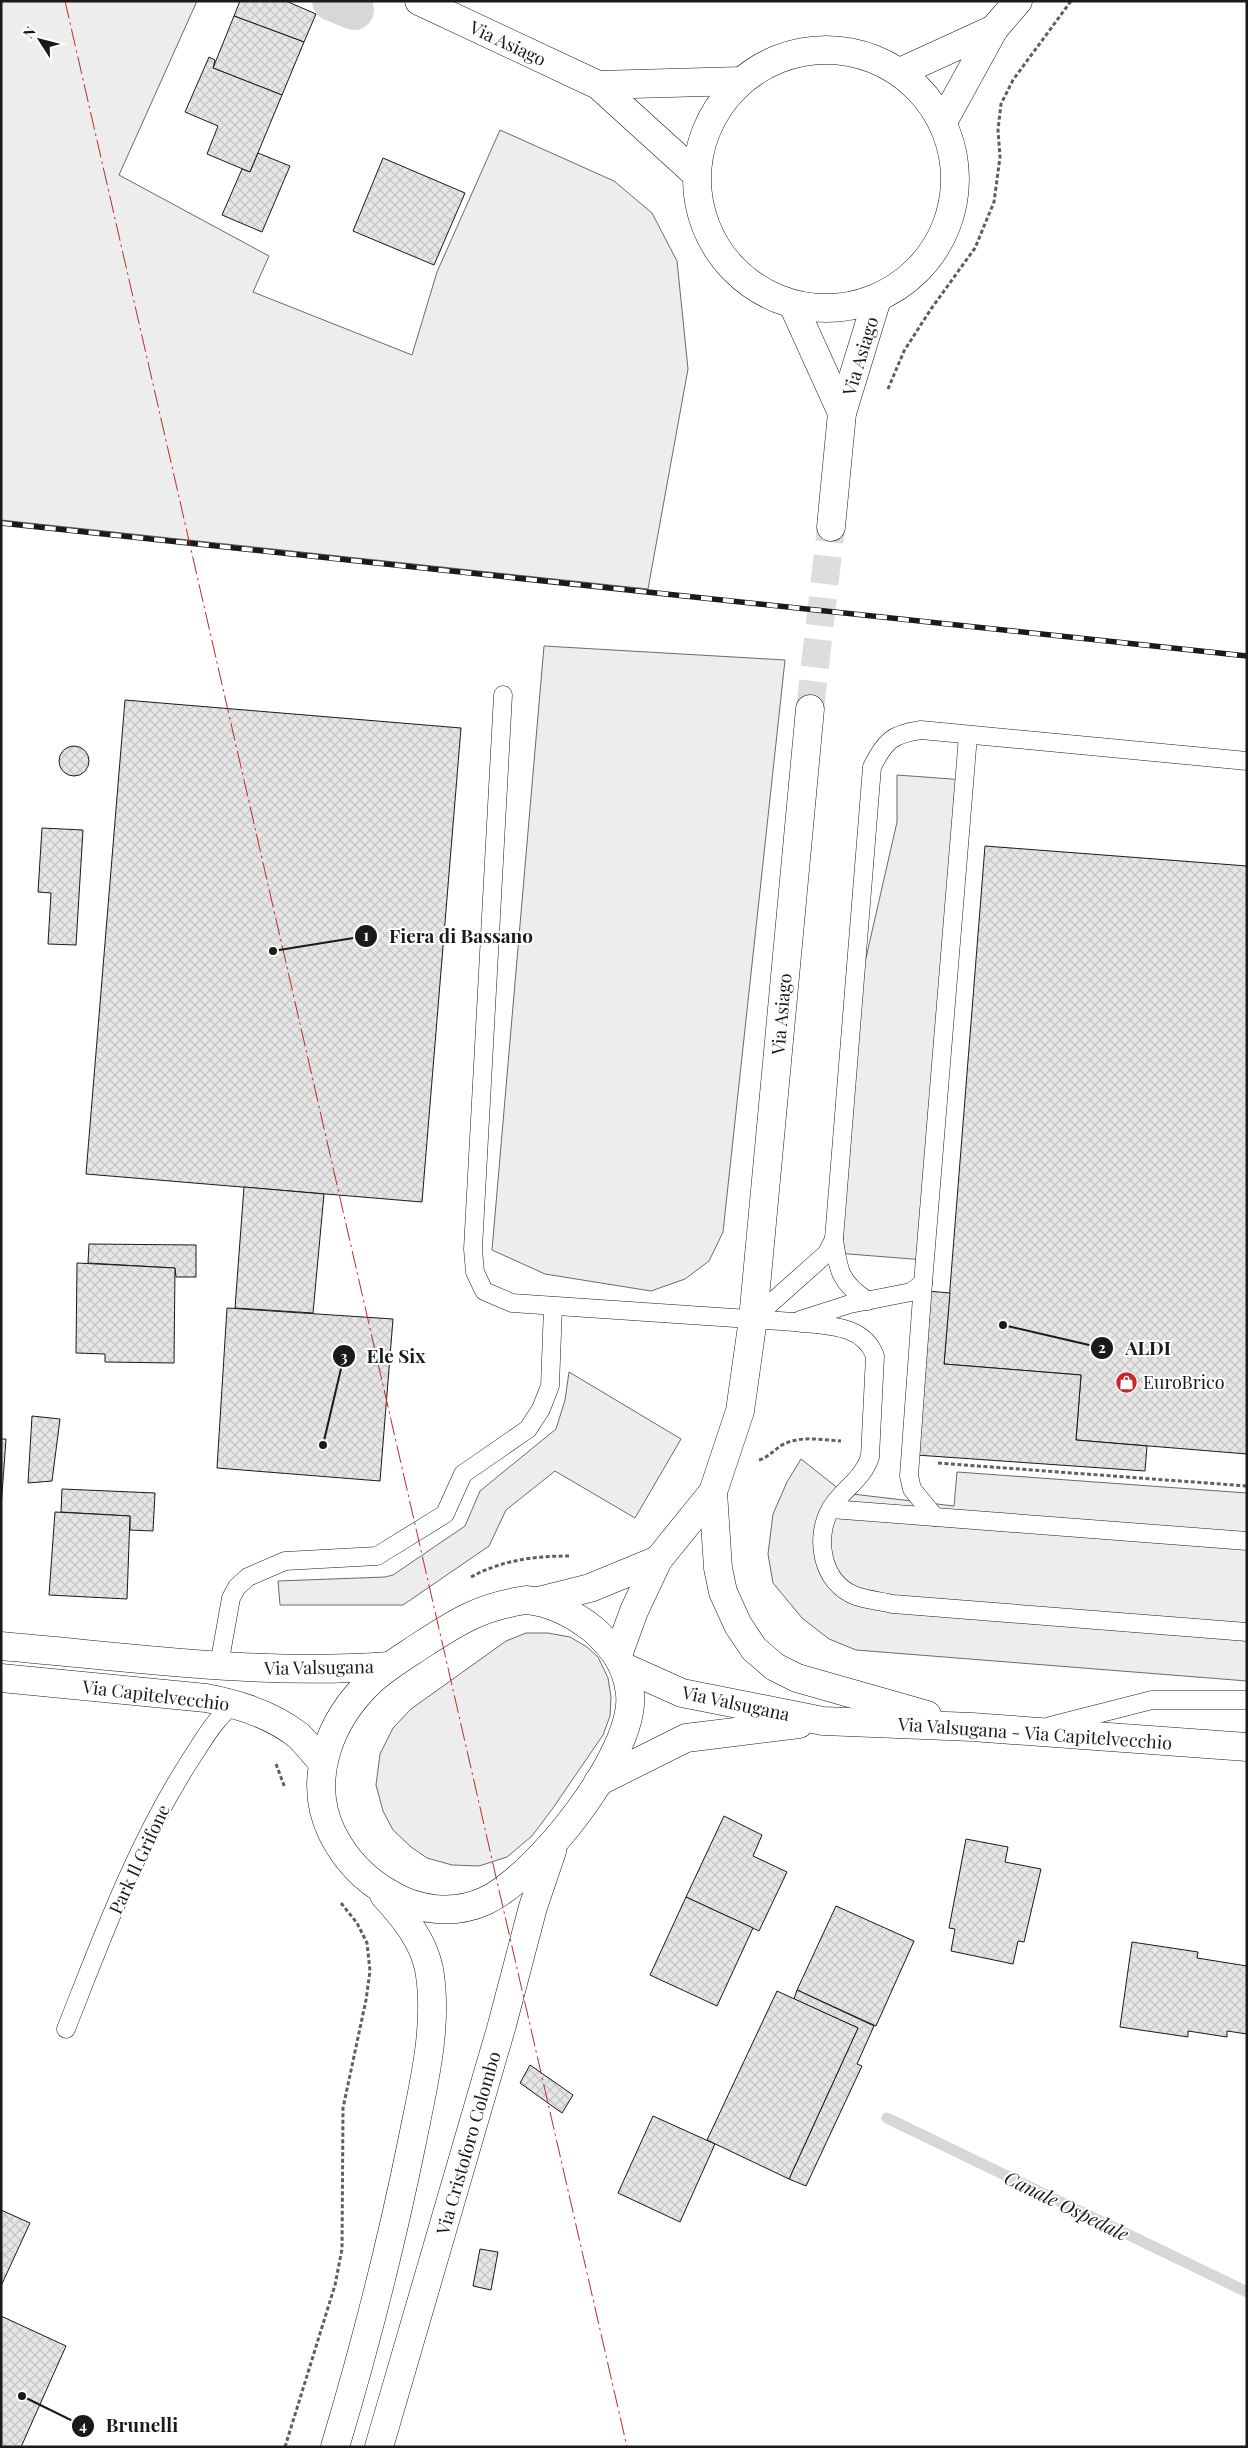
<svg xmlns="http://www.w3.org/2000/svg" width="1248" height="2448" font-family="'Playfair Display',serif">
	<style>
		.built { fill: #ededed; stroke: #6a6a6a }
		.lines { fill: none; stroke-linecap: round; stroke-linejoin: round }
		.stream { stroke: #d7d7d7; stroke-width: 11 }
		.canal { stroke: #d7d7d7; stroke-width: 40 }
		.building { fill: url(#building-cross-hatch); stroke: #1a1a1a }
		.secondary-tunnel { stroke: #ddd; stroke-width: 28; stroke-dasharray: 28 14; stroke-linecap: butt }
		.service-casing { stroke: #1a1a1a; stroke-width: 19 }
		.secondary-casing { stroke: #1a1a1a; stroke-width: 29 }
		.path { stroke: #5f5f5f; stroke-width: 3; stroke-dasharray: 4 2.5; stroke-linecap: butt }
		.service { stroke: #fff; stroke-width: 18 }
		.secondary { stroke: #fff; stroke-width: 28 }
		.rail-casing { stroke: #1a1a1a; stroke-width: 5.5 }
		.rail { stroke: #fff; stroke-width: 4; stroke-dasharray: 11; stroke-linecap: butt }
		.power { stroke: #c62828; stroke-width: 1; stroke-dasharray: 18 4 2.5 4; stroke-linecap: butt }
		.labels { text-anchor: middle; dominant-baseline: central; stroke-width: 4; stroke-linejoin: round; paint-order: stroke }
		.street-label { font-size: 18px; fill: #1a1a1a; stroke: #fff }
		.poi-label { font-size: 18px; fill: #1a1a1a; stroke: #fff; text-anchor: start }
		.water-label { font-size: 19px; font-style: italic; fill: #1a1a1a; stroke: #fff }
		.leader { fill: none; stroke: #1a1a1a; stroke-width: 2 }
		.callout-dot { fill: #1a1a1a; stroke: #fff; stroke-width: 2 }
		.mark-label { font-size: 15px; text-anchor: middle; font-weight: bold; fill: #fff }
		.callout-label { font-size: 19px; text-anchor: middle; font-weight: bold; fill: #1a1a1a; stroke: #fff; stroke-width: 4; stroke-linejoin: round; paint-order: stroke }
	</style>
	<defs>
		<pattern id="building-cross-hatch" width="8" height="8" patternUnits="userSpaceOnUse" patternTransform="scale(1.25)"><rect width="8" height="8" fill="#e6e6e6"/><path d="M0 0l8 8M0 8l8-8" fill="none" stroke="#c5c5c5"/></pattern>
	</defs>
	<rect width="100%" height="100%" fill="#fff"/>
	<g class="built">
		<polygon points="1,1 197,1 119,175 269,256 253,292 412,355 437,272 500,130 614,181 652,213 677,261 688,369 648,589 1,520"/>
		<polygon points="544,646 785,660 723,1232 709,1261 685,1279 651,1291 545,1274 492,1250"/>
		<polygon points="897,775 965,780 925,1260 836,1253 860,984 897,822"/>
		<polygon points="569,1372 681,1439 635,1518 555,1471 506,1510 489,1546 403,1605 280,1605 278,1581 385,1577 393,1575 465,1526 480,1491 556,1429 565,1400"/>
		<polygon points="801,1459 844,1493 954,1506 957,1472 1247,1493 1247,1681 856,1650 829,1639 802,1618 773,1583 768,1554 773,1514 787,1482"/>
		<polygon points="526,1633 548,1633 570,1637 587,1647 598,1657 608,1678 611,1697 610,1716 603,1735 553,1808 532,1836 507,1857 479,1866 452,1865 427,1858 411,1847 393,1830 383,1811 376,1785 380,1754 393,1728 411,1709 506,1641"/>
	</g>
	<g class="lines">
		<polyline class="stream" points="887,2118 1247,2292"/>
		<polyline class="canal" points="332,1 354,10"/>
	</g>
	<g class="building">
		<polygon points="240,1 286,1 316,14 304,42 234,16"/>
		<polygon points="234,16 304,42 282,95 213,68"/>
		<polygon points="209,57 215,60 213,68 282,95 250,172 207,154 218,126 185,112"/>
		<polygon points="258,153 290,166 262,232 222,215 242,169 250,172"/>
		<polygon points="383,158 465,193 434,265 353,231"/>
		<polygon points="125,700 461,728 422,1202 86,1174"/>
		<circle cx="74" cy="761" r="15"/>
		<polygon points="42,828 83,830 76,945 48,944 51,893 38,892"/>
		<polygon points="985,846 1247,866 1247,1454 1076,1440 1081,1375 944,1364"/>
		<polygon points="244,1187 324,1194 313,1313 235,1308"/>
		<polygon points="89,1244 196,1245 196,1277 176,1277 175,1268 88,1263"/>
		<polygon points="77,1263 175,1268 174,1363 105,1362 105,1354 76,1353"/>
		<polygon points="928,1291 950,1293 944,1364 1081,1375 1076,1440 1147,1446 1145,1471 916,1455"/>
		<polygon points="227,1308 393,1319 380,1481 217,1468"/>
		<polygon points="32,1416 60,1419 52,1481 28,1483"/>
		<polygon points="1,1439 6,1439 1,1508"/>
		<polygon points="62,1489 155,1493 153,1531 130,1530 130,1516 61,1512"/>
		<polygon points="55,1512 130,1516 127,1599 49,1595"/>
		<polygon points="724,1816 762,1835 753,1856 787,1872 759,1931 686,1897"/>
		<polygon points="966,1839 1008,1847 1005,1862 1041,1869 1024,1942 1018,1941 1013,1964 951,1951 955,1929 949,1928"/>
		<polygon points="686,1897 753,1928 717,2006 650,1975"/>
		<polygon points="836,1906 914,1941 876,2026 797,1990"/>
		<polygon points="1132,1942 1198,1952 1197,1958 1247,1966 1247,2034 1227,2031 1227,2037 1188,2031 1188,2037 1120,2027"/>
		<polygon points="797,1990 874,2026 857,2064 862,2066 806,2186 789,2179 858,2028 794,1999"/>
		<polygon points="777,1991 858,2028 789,2179 707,2140"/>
		<polygon points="530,2065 573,2095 562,2113 520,2083"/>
		<polygon points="653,2116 715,2144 680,2222 618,2193"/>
		<polygon points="1,2210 30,2223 1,2286"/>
		<polygon points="480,2249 498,2252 491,2290 473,2286"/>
		<polygon points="1,2316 66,2346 21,2447 1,2447"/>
	</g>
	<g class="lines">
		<polyline class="secondary-tunnel" points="810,709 831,527"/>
		<defs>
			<g id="service">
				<path d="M503 695 473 1249 475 1272 484 1291 512 1303 794 1322C824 1326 863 1323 875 1356L870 1457C863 1479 843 1489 831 1508 814 1537 821 1583 856 1596 867 1600 881 1601 893 1604L1247 1632"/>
				<polyline points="923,1283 909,1476 912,1489 935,1517"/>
				<path d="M868 1301C840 1283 838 1270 834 1239L872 767C885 741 892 734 921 730L1247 761"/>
				<polyline points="753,1319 827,1253 834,1239"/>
				<polyline points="800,1320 850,1304 911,1292 923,1283 968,736"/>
				<polyline points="831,1509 1247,1541"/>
				<polyline points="219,1665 231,1598 237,1587 248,1577 285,1561 377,1556 445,1514 463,1474 528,1429 541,1409 550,1386 553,1307"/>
				<polyline points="1050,1726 1152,1700 1247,1700"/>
				<path d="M66 2029C102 1938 136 1845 189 1762 205 1738 212 1722 235 1703"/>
			</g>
			<g id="secondary">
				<polyline points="419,1 598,85 696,174"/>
				<circle cx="826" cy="179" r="129"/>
				<polyline points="900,72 994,29"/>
				<polyline points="598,85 741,81"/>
				<polyline points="943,122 994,29 1018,1"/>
				<polyline points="793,305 842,413"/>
				<polyline points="831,527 842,413 877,299"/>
				<polyline points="713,1492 718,1568 723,1592 738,1625 754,1649 775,1667 797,1678 927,1715"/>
				<path d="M526 1600C551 1602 574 1614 594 1630 614 1648 627 1666 630 1694 636 1753 537 1877 485 1901 454 1915 418 1911 390 1894 365 1880 345 1859 332 1833 306 1779 330 1719 372 1680 388 1666 405 1656 423 1644 460 1620 481 1607 526 1600Z"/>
				<polyline points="538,1601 590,1588 658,1560"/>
				<path d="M1 1646C130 1657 260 1676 389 1666"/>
				<polyline points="618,1655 634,1611 658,1560 713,1492 740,1411 753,1319 810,709"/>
				<polyline points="624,1667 682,1693 823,1721 972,1727 1247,1747"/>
				<path d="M1 1678 206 1698C238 1704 273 1715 299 1736 307 1744 315 1754 322 1762"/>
				<polyline points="598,1782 686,1738 799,1724"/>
				<path d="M335 2447C365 2347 391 2245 412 2142 423 2087 439 2025 429 1969 423 1940 404 1917 384 1895"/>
				<polyline points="379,2447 502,2025 533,1907 552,1851"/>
			</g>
		</defs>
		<use href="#service" class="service-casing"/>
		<use href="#secondary" class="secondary-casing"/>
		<g class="path">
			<polyline points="888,389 904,351 931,309 975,248 994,202 1000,157 998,130 1001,104 1013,80 1071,1"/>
			<path d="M759 1460C769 1457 774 1450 782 1445 800 1435 822 1440 841 1441"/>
			<polyline points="938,1463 1247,1486"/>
			<path d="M471 1577C502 1560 535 1556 569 1556"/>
			<polyline points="276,1764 285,1788"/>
			<polyline points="285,2447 335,2285 342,2249 343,2108 366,2000 370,1971 367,1943 357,1923 341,1903"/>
		</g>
		<use href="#service" class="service"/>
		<use href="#secondary" class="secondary"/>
		<defs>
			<polyline id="rail" points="1,523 1247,656"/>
		</defs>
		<use href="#rail" class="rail-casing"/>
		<use href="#rail" class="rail"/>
		<polyline class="power" points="65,1 627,2447"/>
	</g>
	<defs>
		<symbol id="shop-disc" viewBox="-11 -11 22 22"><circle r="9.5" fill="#c62828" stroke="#fff"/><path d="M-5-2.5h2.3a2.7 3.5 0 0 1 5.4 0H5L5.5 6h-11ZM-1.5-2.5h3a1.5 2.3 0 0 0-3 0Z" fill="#fff"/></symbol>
	</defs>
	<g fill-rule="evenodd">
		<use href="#shop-disc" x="1114" y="1370" width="25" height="25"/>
	</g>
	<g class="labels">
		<g class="street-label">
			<text transform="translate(508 43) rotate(25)">Via Asiago</text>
			<text transform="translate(860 356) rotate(-73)">Via Asiago</text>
			<text transform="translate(781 1014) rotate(-85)">Via Asiago</text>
			<text transform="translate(319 1667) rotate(-1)">Via Valsugana</text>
			<text transform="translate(156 1695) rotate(7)">Via Capitelvecchio</text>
			<text transform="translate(736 1703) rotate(12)">Via Valsugana</text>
			<text transform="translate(1035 1733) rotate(4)">Via Valsugana - Via Capitelvecchio</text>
			<text transform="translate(139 1859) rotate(-65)">Park Il Grifone</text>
			<text transform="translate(468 2143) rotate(-74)">Via Cristoforo Colombo</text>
		</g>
		<g class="poi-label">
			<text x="1143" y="1382">EuroBrico</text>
		</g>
		<g class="water-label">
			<text transform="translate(1067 2205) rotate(26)">Canale Ospedale</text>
		</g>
	</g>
	<path class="leader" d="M273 951L366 936M1003 1325L1102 1348M323 1445L344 1356M22 2396L83 2426"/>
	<g class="callout-dot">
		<circle cx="273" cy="951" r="5"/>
		<circle cx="1003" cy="1325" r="5"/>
		<circle cx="323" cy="1445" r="5"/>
		<circle cx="22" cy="2396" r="5"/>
		<circle cx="366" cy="936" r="12"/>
		<circle cx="1102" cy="1348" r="12"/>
		<circle cx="344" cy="1356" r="12"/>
		<circle cx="83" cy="2426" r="12"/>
	</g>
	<g class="mark-label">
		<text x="366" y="941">1</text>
		<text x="1102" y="1353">2</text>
		<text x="344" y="1362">3</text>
		<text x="83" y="2431">4</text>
	</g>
	<g class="callout-label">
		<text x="461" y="943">Fiera di Bassano</text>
		<text x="1148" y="1355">ALDI</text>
		<text x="396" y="1363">Ele Six</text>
		<text x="142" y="2432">Brunelli</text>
	</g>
	<rect width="1248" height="2448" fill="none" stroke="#1a1a1a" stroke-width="5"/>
	<g transform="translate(40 40) rotate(306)" stroke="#ffffff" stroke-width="4" paint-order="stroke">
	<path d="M0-4L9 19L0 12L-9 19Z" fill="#1a1a1a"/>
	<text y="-8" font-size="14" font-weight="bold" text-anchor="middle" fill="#1a1a1a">N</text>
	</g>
</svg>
